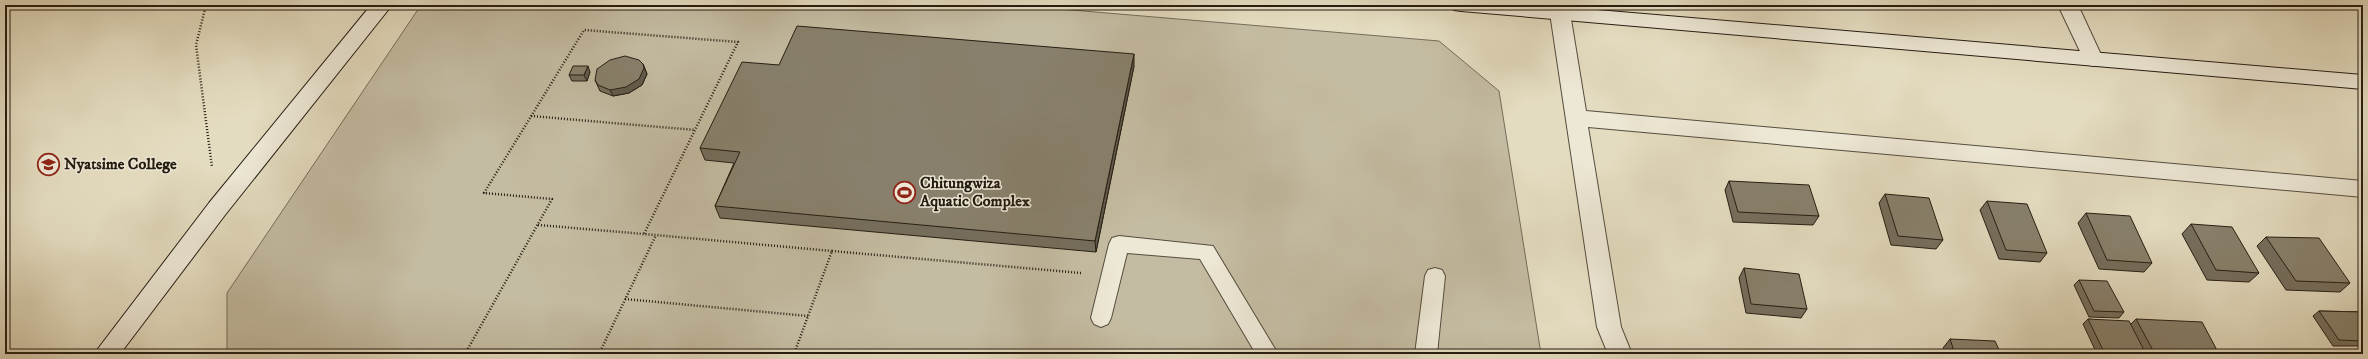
<svg xmlns="http://www.w3.org/2000/svg" width="2368" height="359" font-family="'IM FELL DW Pica',serif">
	<style>
		.green { fill: #c4bca2; stroke: #746c5a }
		.lines { fill: none; stroke-linecap: round; stroke-linejoin: round }
		.lane-casing { stroke: #554d3e; stroke-width: 2 }
		.street-casing { stroke: #554d3e; stroke-width: 2 }
		.secondary-casing { stroke: #251d12; stroke-width: 2 }
		.path { stroke: #251d12; stroke-width: 2.5; stroke-dasharray: 1 2; stroke-linecap: butt }
		.lane { fill: #ede8d6; fill-rule: evenodd }
		.street { fill: #ede8d6; fill-rule: evenodd }
		.secondary { fill: #ede8d6; fill-rule: evenodd }
		.wall { fill: #756e5d; stroke: #251d12 }
		.shaded-wall { fill: #5f5a4c; stroke: #251d12 }
		.building { fill: #88806c; stroke: #251d12 }
		.labels { text-anchor: middle; dominant-baseline: central; stroke-width: 3; stroke-linejoin: round; paint-order: stroke }
		.poi-label { font-size: 16px; font-weight: bold; fill: #251d12; stroke: #ede8d6; text-anchor: start }
	</style>
	<rect width="100%" height="100%" fill="#e4dcc0"/>
	<filter id="stains"><feTurbulence type="fractalNoise" baseFrequency=".005" numOctaves="4"/><feColorMatrix values="0 0 0 0 .2 0 0 0 0 .09 0 0 0 0 .02 0 0 0 .5 -.17"/></filter>
	<radialGradient id="worn" r=".72"><stop offset=".6" stop-color="#630" stop-opacity="0"/><stop offset="1" stop-color="#630" stop-opacity=".3"/></radialGradient>
	<polygon class="green" points="421,5 1012,5 1439,41 1499,91 1541,354 227,354 227,293"/>
	<g class="lines">
		<defs>
			<g id="lane">
				<polygon points="1119,236 1213,246 1278,354 1256,354 1200,259 1127,253 1111,318 1108,324 1101,327 1094,324 1091,318 1109,244 1112,238"/>
				<polygon points="1435,268 1442,270 1445,276 1437,354 1415,354 1425,276 1428,270"/>
			</g>
			<g id="street">
				<polygon points="2058,5 2078,5 2103,59 2100,64 2093,66 2086,64"/>
				<polygon points="1560,6 1567,8 1570,13 1586,111 2363,181 2363,197 1588,127 1621,327 1632,354 1608,354 1597,327 1550,13 1553,8"/>
			</g>
			<g id="secondary">
				<polygon points="371,5 392,5 225,215 120,354 94,354 209,203"/>
				<polygon points="1451,5 1538,5 2363,75 2363,89 1461,11 1454,10"/>
			</g>
		</defs>
		<use href="#lane" class="lane-casing"/>
		<use href="#street" class="street-casing"/>
		<use href="#secondary" class="secondary-casing"/>
		<g class="path">
			<polyline points="206,5 196,45 212,167"/>
			<polyline points="531,116 695,130"/>
			<polyline points="538,225 644,234"/>
			<polyline points="832,251 1081,273"/>
			<polyline points="625,299 808,316"/>
			<polyline points="465,354 552,199 484,193 584,30 738,42 644,234 832,251 794,354"/>
			<polyline points="599,354 656,235"/>
		</g>
		<use href="#lane" class="lane"/>
		<use href="#street" class="street"/>
		<use href="#secondary" class="secondary"/>
	</g>
	<g class="wall">
		<polygon points="643,64 647,74 642,85 629,93 613,96 600,91 595,80"/>
		<polygon points="779,65 1134,66 1096,252 720,218 715,206 734,163 705,160 700,148"/>
		<polygon points="590,72 587,81 572,81 569,75"/>
		<polygon points="1729,181 1819,216 1813,225 1733,222 1725,190"/>
		<polygon points="1885,194 1943,240 1936,249 1891,245 1879,203"/>
		<polygon points="1987,201 2047,253 2040,262 1999,259 1980,210"/>
		<polygon points="2086,213 2152,263 2144,272 2099,269 2078,223"/>
		<polygon points="2191,224 2259,273 2249,282 2207,280 2182,234"/>
		<polygon points="2266,237 2350,283 2340,292 2286,290 2257,246"/>
		<polygon points="1744,268 1807,309 1801,318 1746,313 1739,278"/>
		<polygon points="2079,280 2124,312 2119,318 2089,317 2074,285"/>
		<polygon points="2319,311 2363,312 2363,346 2333,346 2313,316"/>
		<polygon points="2088,319 2131,324 2136,319 2219,354 2097,354 2083,324"/>
		<polygon points="1950,339 2001,354 1945,354 1943,348"/>
	</g>
	<g class="shaded-wall">
		<polygon points="1134,54 1134,66 1096,252 1095,241"/>
		<polygon points="643,64 647,74 642,85 629,93 613,96 610,90"/>
		<polygon points="588,66 590,72 587,81 584,75"/>
	</g>
	<g class="building">
		<polygon points="797,26 1134,54 1095,241 715,206 740,152 700,148 742,62 779,65"/>
		<polygon points="625,56 639,60 643,64 644,68 639,79 626,87 610,90 598,85 595,80 597,69 610,60"/>
		<polygon points="573,66 588,66 584,75 569,75"/>
		<polygon points="1729,181 1809,185 1819,216 1738,212"/>
		<polygon points="1885,194 1929,198 1943,240 1898,236"/>
		<polygon points="1987,201 2027,204 2047,253 2006,250"/>
		<polygon points="2086,213 2130,216 2152,263 2107,260"/>
		<polygon points="2191,224 2232,227 2259,273 2216,270"/>
		<polygon points="2266,237 2319,238 2350,283 2296,281"/>
		<polygon points="1744,268 1799,274 1807,309 1751,304"/>
		<polygon points="2079,280 2107,281 2124,312 2094,311"/>
		<polygon points="2319,311 2363,312 2363,341 2339,340"/>
		<polygon points="2088,319 2129,321 2146,354 2105,354"/>
		<polygon points="2136,319 2202,322 2219,354 2155,354"/>
		<polygon points="1950,339 1995,341 2001,354 1955,354"/>
	</g>
	<defs>
		<symbol id="school-ring" viewBox="-11 -11 22 22"><circle r="9.5" fill="#ede8d6" stroke="#8f2418" stroke-width="1.5"/><path d="M0-5L7-2L0 1L-7-2ZM-4 1L0 2.5L4 1V4Q0 6-4 4Z" fill="#8f2418"/></symbol>
		<symbol id="stadium-ring" viewBox="-11 -11 22 22"><circle r="9.5" fill="#ede8d6" stroke="#8f2418" stroke-width="1.5"/><path d="M0-5a6.5 5 0 1 0 0 10a6.5 5 0 1 0 0-10ZM-3.5-1.8h7v3.6h-7Z" fill="#8f2418"/></symbol>
	</defs>
	<g fill-rule="evenodd">
		<use href="#school-ring" x="36" y="152" width="25" height="25"/>
		<use href="#stadium-ring" x="892" y="180" width="25" height="25"/>
	</g>
	<g class="labels">
		<g class="poi-label">
			<text x="64" y="164">Nyatsime College</text>
			<text x="920" y="183">Chitungwiza<tspan x="920" dy="18">Aquatic Complex</tspan></text>
		</g>
	</g>
	<rect width="2368" height="359" fill="none" stroke="#e4dcc0" stroke-width="20"/>
	<rect x="6" y="6" width="2356" height="347" fill="none" stroke="#251d12" stroke-width="2"/>
	<rect x="10" y="10" width="2348" height="339" fill="none" stroke="#251d12"/>
	<rect width="100%" height="100%" filter="url(#stains)"/>
	<rect width="100%" height="100%" fill="url(#worn)"/>
</svg>
